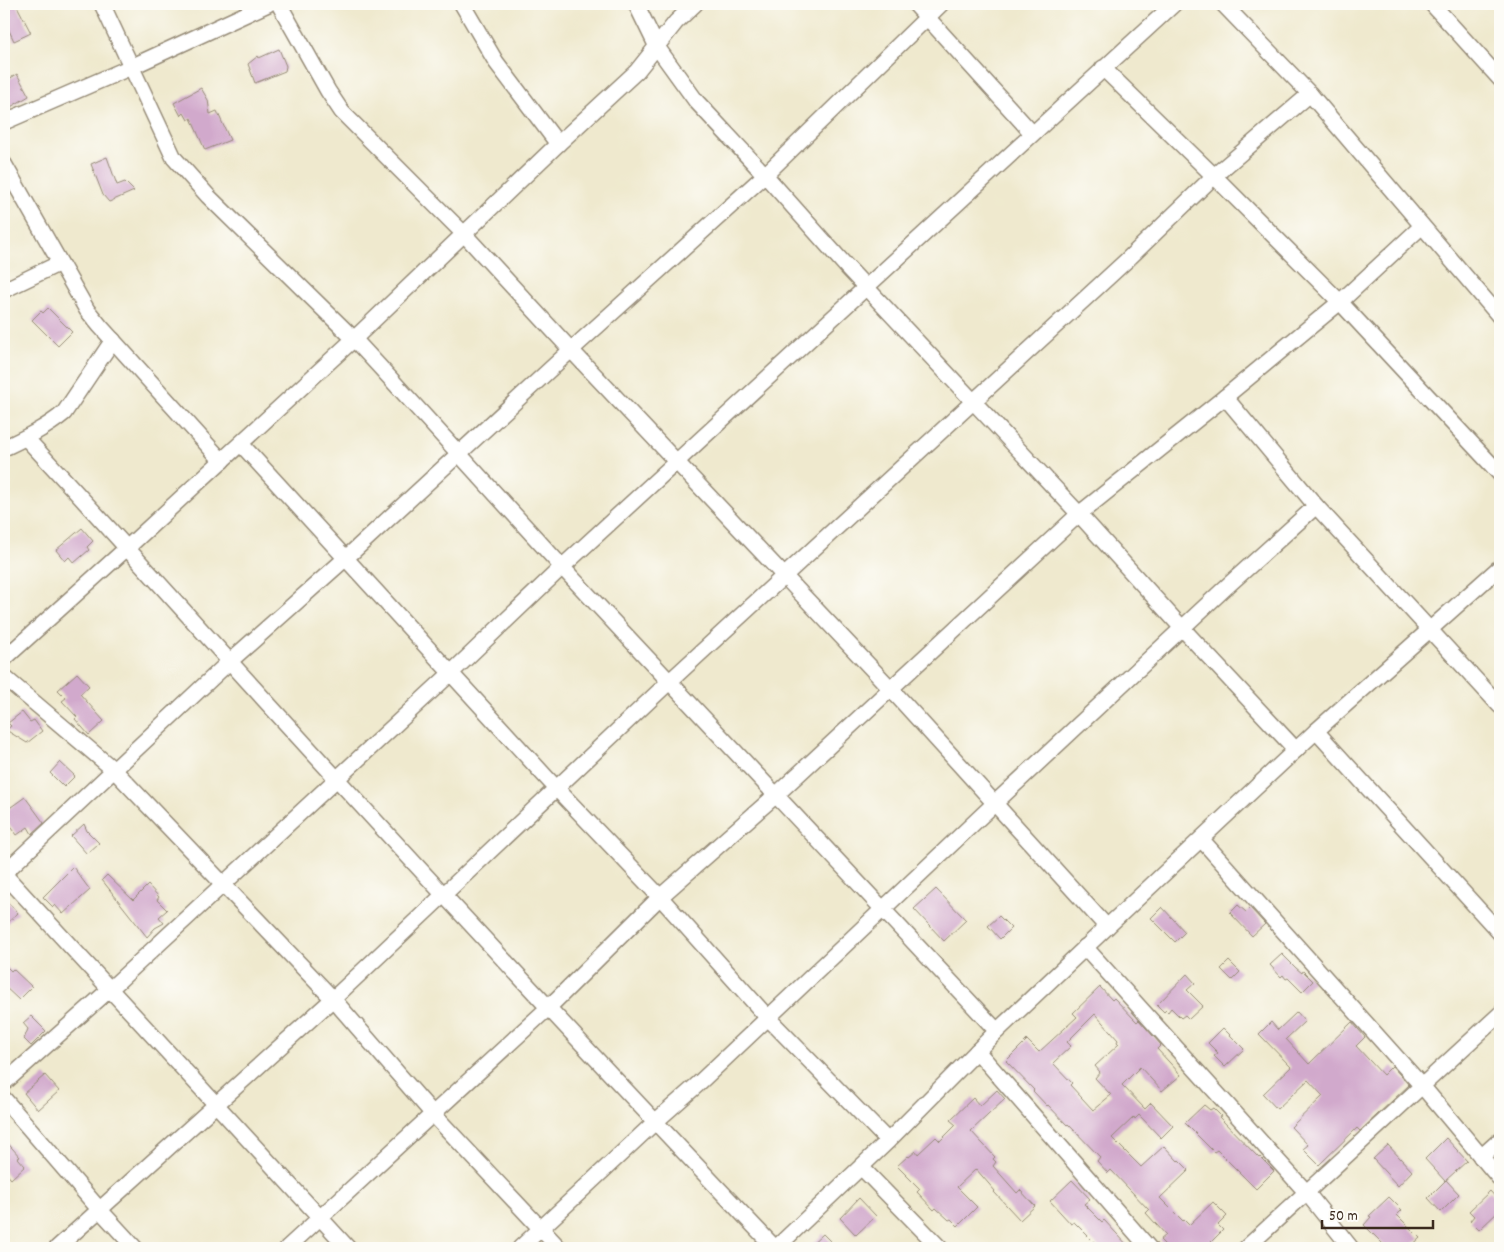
<svg xmlns="http://www.w3.org/2000/svg" width="1504" height="1252" font-family="Dekko,sans-serif">
	<style>
		.building { fill: #d1a9cc; fill-rule: evenodd }
		.lines { fill: none; stroke-linecap: round; stroke-linejoin: round }
		.street-casing { stroke: #958a76; stroke-width: 18 }
		.street { stroke: #fff; stroke-width: 15 }
	</style>
	<rect width="100%" height="100%" fill="#fdfcf7"/>
	<filter id="ink" filterUnits="userSpaceOnUse"><feTurbulence type="fractalNoise" baseFrequency=".02" numOctaves="2"/><feDisplacementMap in="SourceGraphic" scale="10" xChannelSelector="R" yChannelSelector="G"/><feConvolveMatrix kernelMatrix="1 2 1 2 8 2 1 2 1" color-interpolation-filters="sRGB"/></filter>
	<filter id="wash" filterUnits="userSpaceOnUse"><feTurbulence type="fractalNoise" baseFrequency=".0096" numOctaves="4" result="noise"/><feDisplacementMap in="SourceGraphic" scale="20" xChannelSelector="R" yChannelSelector="G"/><feGaussianBlur stdDeviation="1.12" result="paint"/><feColorMatrix in="noise" values="0 0 0 0 0 0 0 0 0 0 0 0 0 0 0 0 0 1.4 0 .05"/><feComposite in="paint" operator="in"/></filter>
	<g filter="url(#wash)">
		<rect width="100%" height="100%" fill="#efe9ce"/>
		<g id="blocks">
			<g class="building">
				<polygon points="4,4 16,4 31,33 14,41 4,20"/>
				<polygon points="279,49 286,66 285,71 255,83 248,64 258,56 259,58"/>
				<polygon points="17,74 29,96 4,111 4,82"/>
				<polygon points="201,88 208,100 210,114 217,111 230,140 205,150 191,118 188,120 184,113 181,116 174,103"/>
				<polygon points="107,157 117,185 125,182 134,191 109,202 103,195 91,164"/>
				<polygon points="48,308 72,332 58,346 32,320 41,311 43,313"/>
				<polygon points="82,528 93,541 87,547 89,550 74,563 69,557 65,561 56,550"/>
				<polygon points="77,673 89,686 80,694 104,721 89,735 75,719 77,717 62,701 66,698 58,690"/>
				<polygon points="22,712 30,722 34,720 42,731 27,743 6,730 11,726 8,723"/>
				<polygon points="60,762 75,776 64,787 50,773"/>
				<polygon points="25,797 44,823 32,834 28,827 17,835 4,817 4,812"/>
				<polygon points="84,824 87,831 99,843 87,854 71,836"/>
				<polygon points="73,867 90,890 63,914 55,905 53,907 43,897"/>
				<polygon points="107,875 133,900 148,885 159,897 157,900 167,910 159,917 164,923 155,928 147,937 102,880"/>
				<polygon points="936,889 966,920 944,941 914,909"/>
				<polygon points="4,898 18,913 4,926"/>
				<polygon points="1238,905 1246,912 1250,908 1265,924 1252,936 1230,913"/>
				<polygon points="1162,907 1185,932 1175,942 1151,918"/>
				<polygon points="999,916 1011,928 1000,939 988,926"/>
				<polygon points="1282,954 1296,968 1302,973 1303,971 1313,981 1302,992 1288,978 1286,979 1283,975 1281,977 1270,965"/>
				<polygon points="1229,961 1240,972 1232,980 1221,969"/>
				<polygon points="4,964 11,971 13,969 32,987 19,1000 4,986"/>
				<polygon points="1187,974 1195,983 1187,990 1203,1006 1189,1019 1185,1015 1181,1018 1171,1008 1168,1012 1166,1010 1164,1012 1157,1005"/>
				<path d="M1100 987 1112 1000 1114 998 1137 1022 1139 1020 1161 1045 1157 1049 1181 1075 1162 1091 1140 1067 1122 1085 1145 1109 1151 1103 1173 1126 1161 1138 1139 1115 1135 1119 1134 1117 1112 1138 1141 1167 1164 1146 1178 1161 1179 1160 1189 1170 1160 1198 1183 1221 1184 1220 1189 1225 1213 1202 1227 1216 1218 1225 1223 1230 1205 1248H1168L1160 1240 1166 1235 1146 1213 1149 1210 1111 1170 1108 1173 1097 1161 1100 1157 1068 1124 1067 1125 1048 1105 1047 1106 1033 1091 1034 1090 1006 1061 1027 1040 1039 1052 1077 1017 1073 1013ZM1095 1014 1118 1040 1117 1042 1119 1044 1095 1066 1100 1072 1095 1078 1111 1095 1093 1110 1070 1085 1072 1083 1053 1063 1071 1046 1067 1042Z"/>
				<polygon points="1297,1012 1305,1021 1286,1039 1309,1064 1352,1022 1365,1037 1356,1046 1383,1075 1392,1066 1409,1085 1360,1131 1357,1128 1319,1165 1303,1149 1308,1145 1291,1127 1323,1096 1308,1080 1277,1109 1263,1094 1291,1067 1259,1034 1271,1022 1278,1030"/>
				<polygon points="31,1016 46,1031 31,1046 24,1039 28,1029 23,1023"/>
				<polygon points="1223,1028 1244,1049 1225,1067 1214,1056 1218,1053 1208,1043"/>
				<polygon points="45,1075 59,1091 38,1110 24,1093"/>
				<polygon points="997,1090 1005,1099 971,1131 995,1157 993,1159 996,1162 993,1166 1017,1193 1020,1190 1035,1206 1020,1220 994,1192 995,1191 976,1169 957,1187 977,1207 958,1226 951,1219 949,1220 936,1208 934,1210 917,1192 920,1189 897,1166 908,1156 909,1157 916,1151 918,1154 936,1137 940,1141 956,1125 950,1120 973,1098 980,1106"/>
				<polygon points="1204,1105 1210,1110 1213,1108 1221,1116 1219,1117 1259,1158 1260,1157 1274,1171 1256,1189 1217,1150 1214,1152 1185,1123"/>
				<polygon points="1446,1138 1467,1161 1445,1181 1425,1159"/>
				<polygon points="4,1139 20,1157 18,1158 25,1166 11,1179 4,1171"/>
				<polygon points="1388,1145 1412,1171 1398,1186 1373,1159"/>
				<polygon points="1072,1180 1090,1199 1084,1204 1102,1222 1104,1220 1130,1248 1100,1248 1074,1222 1071,1224 1050,1201"/>
				<polygon points="1446,1180 1459,1194 1441,1212 1428,1198"/>
				<polygon points="1490,1191 1500,1202 1500,1210 1479,1230 1470,1221 1474,1216 1469,1211"/>
				<polygon points="1389,1197 1402,1210 1397,1215 1420,1238 1409,1248 1387,1248 1364,1225 1371,1217 1369,1216"/>
				<polygon points="859,1198 876,1216 856,1235 840,1218"/>
				<polygon points="823,1234 837,1248 808,1248"/>
			</g>
		</g>
	</g>
	<g filter="url(#ink)">
		<use href="#blocks" fill-opacity="0" stroke="#958a76" stroke-width="1"/>
		<g class="lines">
			<defs>
				<g id="street">
					<polyline points="102,4 174,158 208,196 354,339 379,366 562,567 997,1031"/>
					<polyline points="279,4 328,91 342,112 464,234 571,350 891,689 1107,927"/>
					<polyline points="462,4 496,62 558,144"/>
					<polyline points="636,4 657,47 696,101 765,175 846,266 1079,514 1182,628 1296,750"/>
					<polyline points="915,4 1032,133"/>
					<polyline points="1223,4 1310,94 1500,317"/>
					<polyline points="1432,4 1500,79"/>
					<polyline points="1103,68 1214,176 1340,302 1500,474"/>
					<polyline points="4,122 131,67 268,4"/>
					<polyline points="4,164 87,310 100,326 222,461"/>
					<polyline points="4,290 60,263"/>
					<polyline points="1225,397 1316,506 1500,706"/>
					<path d="M26 438C130 550 232 665 336 778 481 936 627 1093 775 1248"/>
					<polyline points="241,444 556,788 660,897 768,1018 888,1141"/>
					<path d="M4 448C25 438 46 428 64 413L113 340"/>
					<polyline points="4,659 128,547 354,339 558,144 637,71 676,22 695,4"/>
					<polyline points="4,677 114,770 333,999 433,1114 559,1248"/>
					<polyline points="1316,731 1500,933"/>
					<polyline points="1201,839 1423,1087 1500,1179"/>
					<polyline points="4,873 229,662 346,558 571,350 765,175 941,4"/>
					<polyline points="4,874 348,1248"/>
					<polyline points="1085,947 1307,1193 1351,1248"/>
					<polyline points="977,1051 1149,1248"/>
					<polyline points="4,1083 109,990 451,673 562,567 1174,4"/>
					<polyline points="4,1099 99,1209 135,1248"/>
					<polyline points="1481,1157 1500,1140"/>
					<polyline points="861,1167 940,1248"/>
					<polyline points="57,1248 333,999 670,681 1127,260 1214,176 1310,94"/>
					<polyline points="287,1248 548,1008 660,897 776,795 1079,514 1225,397 1340,302 1422,226"/>
					<polyline points="520,1248 655,1122 697,1085 995,803 1224,589 1316,506"/>
					<polyline points="776,1248 888,1141 997,1031 1107,927 1316,731 1500,567"/>
					<polyline points="1246,1248 1500,1014"/>
				</g>
			</defs>
			<use href="#street" class="street-casing"/>
			<use href="#street" class="street"/>
		</g>
	</g>
	<rect width="1504" height="1252" fill="none" stroke="#fdfcf7" stroke-width="20"/>
	<path d="M1322 1220v8h111v-8" fill="none" stroke="#3b2a1e" stroke-width="2.5"/>
	<text x="1329" y="1220" font-size="15" fill="#3b2a1e" stroke="#fdfcf7" stroke-width="4" paint-order="stroke">50 m</text>
</svg>
